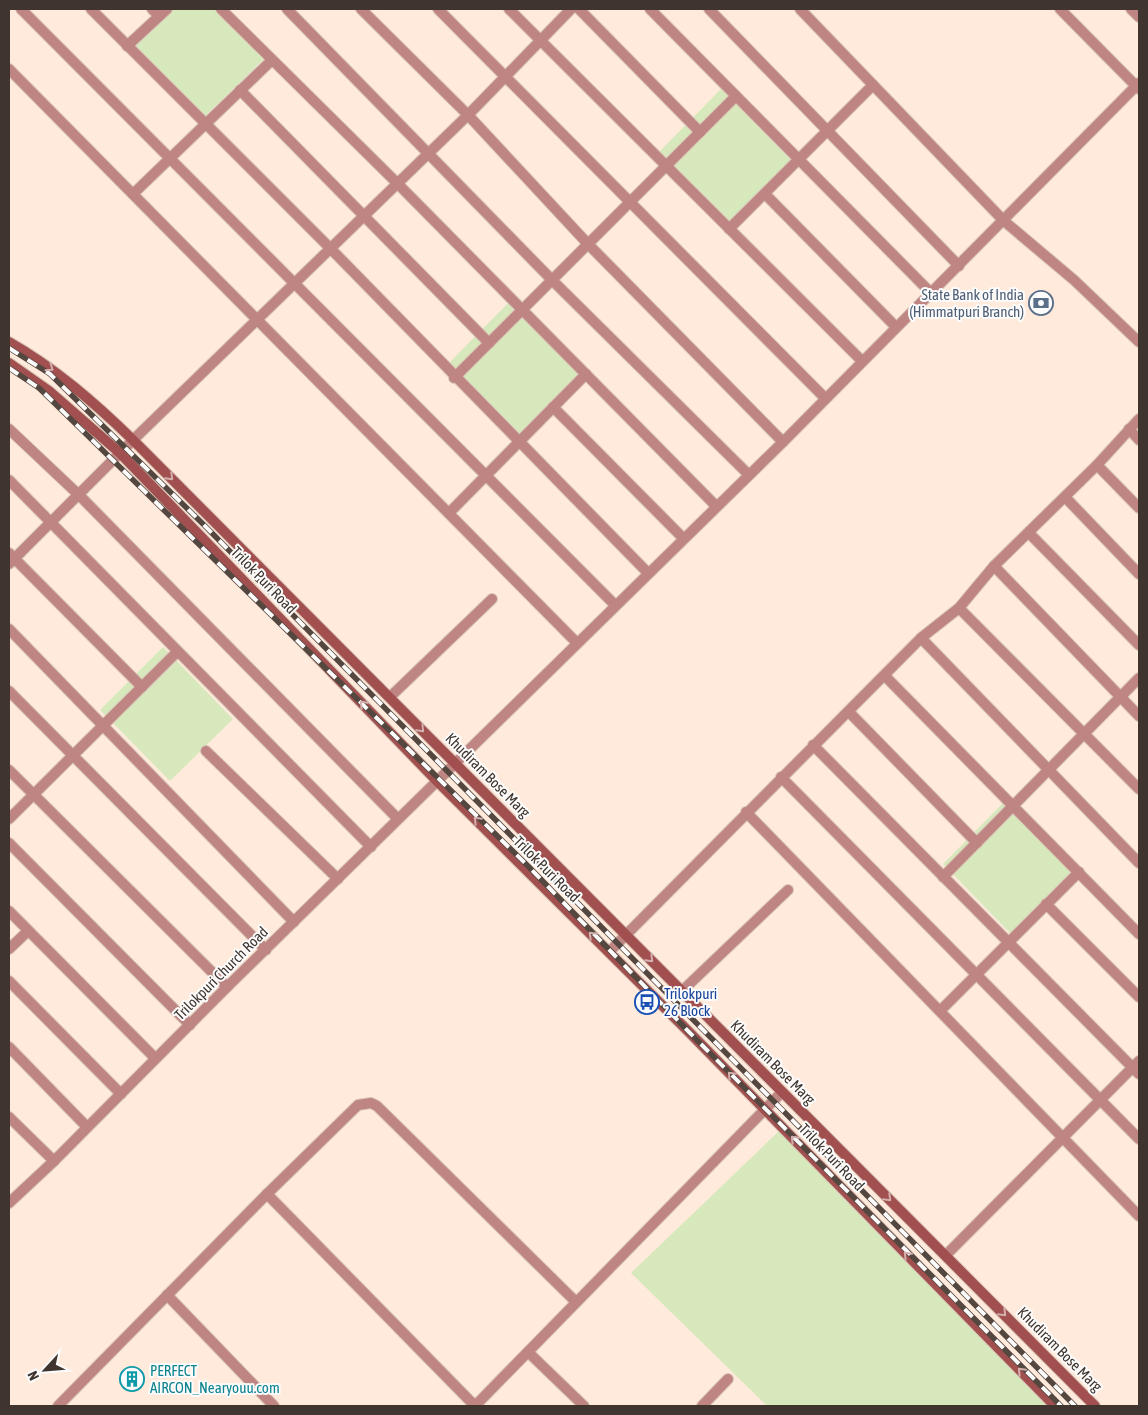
<svg xmlns="http://www.w3.org/2000/svg" width="1148" height="1415" font-family="'Asap Condensed',sans-serif">
	<style>
		.green { fill: #d7e9bc }
		.lines { fill: none; stroke-linecap: round; stroke-linejoin: round }
		.street-casing { stroke: #d9c6b8; stroke-width: 12 }
		.secondary-casing { stroke: #d9c6b8; stroke-width: 12 }
		.street { stroke: #be8582; stroke-width: 10 }
		.secondary { stroke: #a1504f; stroke-width: 10 }
		.rail-casing { stroke: #534740; stroke-width: 5.5 }
		.rail { stroke: #fcfcfc; stroke-width: 4; stroke-dasharray: 11; stroke-linecap: butt }
		.oneway { stroke: #d3afae }
		.labels { text-anchor: middle; dominant-baseline: central; stroke-width: 4; stroke-linejoin: round; paint-order: stroke }
		.service-label { font-size: 15px; fill: #4e5e75; stroke: #fcfcfc; text-anchor: end }
		.street-label { font-size: 15px; fill: #3f352e; stroke: #fcfcfc }
		.transit-label { font-size: 15px; fill: #164399; stroke: #fcfcfc; text-anchor: start }
		.culture-label { font-size: 15px; fill: #0d838f; stroke: #fcfcfc; text-anchor: start }
	</style>
	<rect width="100%" height="100%" fill="#ffeadb"/>
	<g class="green">
		<polygon points="172,9 222,9 268,55 204,117 135,46"/>
		<polygon points="721,89 792,161 729,222 659,152"/>
		<polygon points="511,300 582,372 519,434 449,363"/>
		<polygon points="163,647 233,719 170,781 100,710"/>
		<polygon points="1005,801 1075,873 1012,935 943,864"/>
		<polygon points="779,1131 1051,1406 767,1406 631,1273"/>
	</g>
	<g class="lines">
		<defs>
			<g id="street">
				<polyline points="21,9 615,605"/>
				<polyline points="91,9 330,248 648,573"/>
				<polyline points="152,9 159,16"/>
				<polyline points="221,9 398,184 716,506"/>
				<polyline points="287,9 552,280 748,474"/>
				<polyline points="361,9 468,115 588,244 783,442"/>
				<polyline points="438,9 825,398"/>
				<polyline points="509,9 862,361"/>
				<polyline points="579,9 700,132"/>
				<polyline points="650,9 931,293"/>
				<polyline points="709,9 959,266"/>
				<polyline points="800,9 1004,221 1074,280 1139,342"/>
				<polyline points="1060,9 1139,89"/>
				<polyline points="1131,9 1139,17"/>
				<polyline points="127,46 167,9"/>
				<polyline points="9,69 577,643"/>
				<polyline points="240,90 489,343"/>
				<polyline points="133,194 272,60"/>
				<polyline points="765,194 896,327"/>
				<polyline points="729,229 873,85"/>
				<polyline points="454,378 736,96"/>
				<polyline points="553,407 683,538"/>
				<polyline points="9,429 80,496 398,819"/>
				<polyline points="1129,429 1139,440"/>
				<polyline points="1097,465 1139,508"/>
				<polyline points="9,480 371,847"/>
				<polyline points="1065,497 1139,574"/>
				<polyline points="449,513 586,374"/>
				<polyline points="1029,533 1139,645"/>
				<polyline points="9,553 142,687"/>
				<polyline points="9,564 133,440 468,115 571,9"/>
				<polyline points="994,566 1139,716"/>
				<polyline points="959,608 1139,789"/>
				<polyline points="9,629 294,922"/>
				<polyline points="921,638 1139,863"/>
				<polyline points="885,676 1139,934"/>
				<polyline points="9,691 266,950"/>
				<polyline points="390,697 492,599"/>
				<polyline points="849,712 977,843"/>
				<polyline points="813,745 1139,1074"/>
				<polyline points="206,751 338,879"/>
				<polyline points="9,770 227,987"/>
				<polyline points="781,777 1139,1139"/>
				<polyline points="746,812 1139,1216"/>
				<polyline points="9,819 177,652"/>
				<polyline points="9,843 190,1025"/>
				<polyline points="943,877 1139,678"/>
				<polyline points="1046,904 1139,997"/>
				<polyline points="9,911 155,1058"/>
				<polyline points="9,949 28,931"/>
				<polyline points="609,952 921,638 959,608 994,566 1097,465 1139,419"/>
				<polyline points="9,981 121,1094"/>
				<polyline points="682,991 788,890"/>
				<polyline points="940,1011 1079,872"/>
				<polyline points="9,1047 87,1127"/>
				<polyline points="9,1117 54,1161"/>
				<polyline points="267,1194 475,1406"/>
				<polyline points="9,1203 54,1161 227,987 783,442 1139,83"/>
				<polyline points="946,1255 1139,1061"/>
				<polyline points="167,1295 274,1406"/>
				<polyline points="528,1352 584,1406"/>
				<polyline points="58,1406 267,1194 358,1105 371,1103 377,1106 576,1302"/>
				<polyline points="475,1406 782,1092"/>
				<polyline points="702,1406 728,1379"/>
			</g>
			<g id="secondary">
				<path d="M9 342C55 368 95 403 133 440L1095 1406"/>
				<polyline points="9,363 49,391 120,453 437,781 689,1032 1055,1406"/>
			</g>
		</defs>
		<use href="#street" class="street-casing"/>
		<use href="#secondary" class="secondary-casing"/>
		<use href="#street" class="street"/>
		<use href="#secondary" class="secondary"/>
		<defs>
			<g id="rail">
				<polyline points="9,348 50,374 202,523 1075,1406"/>
				<polyline points="9,368 39,388 528,866 689,1032 1061,1406"/>
			</g>
		</defs>
		<use href="#rail" class="rail-casing"/>
		<use href="#rail" class="rail"/>
	</g>
	<defs><path id="oneway-chevron" d="M-2-3.5L2.5 0L-2 3.5" fill="none" stroke-width="1.6" stroke-linecap="round" stroke-linejoin="round" transform="scale(1.25)"/></defs>
	<g class="oneway">
		<use href="#oneway-chevron" transform="translate(50 368) rotate(35)"/>
		<use href="#oneway-chevron" transform="translate(170 477) rotate(45)"/>
		<use href="#oneway-chevron" transform="translate(363 704) rotate(-134)"/>
		<use href="#oneway-chevron" transform="translate(421 729) rotate(46)"/>
		<use href="#oneway-chevron" transform="translate(477 820) rotate(-135)"/>
		<use href="#oneway-chevron" transform="translate(592 935) rotate(-135)"/>
		<use href="#oneway-chevron" transform="translate(650 959) rotate(45)"/>
		<use href="#oneway-chevron" transform="translate(731 1075) rotate(-134)"/>
		<use href="#oneway-chevron" transform="translate(794 1139) rotate(-134)"/>
		<use href="#oneway-chevron" transform="translate(888 1198) rotate(45)"/>
		<use href="#oneway-chevron" transform="translate(907 1255) rotate(-134)"/>
		<use href="#oneway-chevron" transform="translate(1003 1313) rotate(45)"/>
		<use href="#oneway-chevron" transform="translate(1021 1371) rotate(-134)"/>
	</g>
	<defs>
		<symbol id="bank-ring" viewBox="-11 -11 22 22"><circle r="9.5" fill="#fcfcfc" stroke="#5c6f8a" stroke-width="1.5"/><path d="M-6-4H6V4H-6ZM0-2.3a2.3 2.3 0 1 0 0 4.6a2.3 2.3 0 1 0 0-4.6Z" fill="#5c6f8a"/></symbol>
		<symbol id="bus-ring" viewBox="-11 -11 22 22"><circle r="9.5" fill="#fcfcfc" stroke="#1a4fb4" stroke-width="1.5"/><path d="M-5-6H5V4H4V6H2V4H-2V6H-4V4H-5ZM-3.5-4V0h7V-4ZM-3.5 1.2v1.5H-2V1.2ZM2 1.2v1.5H3.5V1.2Z" fill="#1a4fb4"/></symbol>
		<symbol id="building-ring" viewBox="-11 -11 22 22"><circle r="9.5" fill="#fcfcfc" stroke="#0f9aa8" stroke-width="1.5"/><path d="M-4-6H4V6H1V3H-1V6H-4ZM-2.5-4.3h1.7v1.8h-1.7ZM.8-4.3h1.7v1.8H.8ZM-2.5-1h1.7V.8h-1.7ZM.8-1h1.7V.8H.8Z" fill="#0f9aa8"/></symbol>
	</defs>
	<g fill-rule="evenodd">
		<use href="#bank-ring" x="1027" y="289" width="28" height="28"/>
		<use href="#bus-ring" x="633" y="988" width="28" height="28"/>
		<use href="#building-ring" x="118" y="1365" width="28" height="28"/>
	</g>
	<g class="labels">
		<g class="service-label">
			<text x="1024" y="294">State Bank of India<tspan x="1024" dy="17">(Himmatpuri Branch)</tspan></text>
		</g>
		<g class="street-label">
			<text transform="translate(264 580) rotate(46)">Trilok Puri Road</text>
			<text transform="translate(488 775) rotate(45)">Khudiram Bose Marg</text>
			<text transform="translate(547 869) rotate(45)">Trilok Puri Road</text>
			<text transform="translate(221 973) rotate(-45)">Trilokpuri Church Road</text>
			<text transform="translate(773 1062) rotate(45)">Khudiram Bose Marg</text>
			<text transform="translate(832 1157) rotate(46)">Trilok Puri Road</text>
			<text transform="translate(1060 1349) rotate(45)">Khudiram Bose Marg</text>
		</g>
		<g class="transit-label">
			<text x="664" y="993">Trilokpuri<tspan x="664" dy="17">26 Block</tspan></text>
		</g>
		<g class="culture-label">
			<text x="150" y="1370">PERFECT<tspan x="150" dy="17">AIRCON_Nearyouu.com</tspan></text>
		</g>
	</g>
	<rect width="1148" height="1415" fill="none" stroke="#3f352e" stroke-width="20"/>
	<g transform="translate(45 1370) rotate(244)" stroke="#fcfcfc" stroke-width="4" paint-order="stroke">
	<path d="M0-4L9 19L0 12L-9 19Z" fill="#3f352e"/>
	<text y="-8" font-size="14" font-weight="bold" text-anchor="middle" fill="#3f352e">N</text>
	</g>
</svg>
